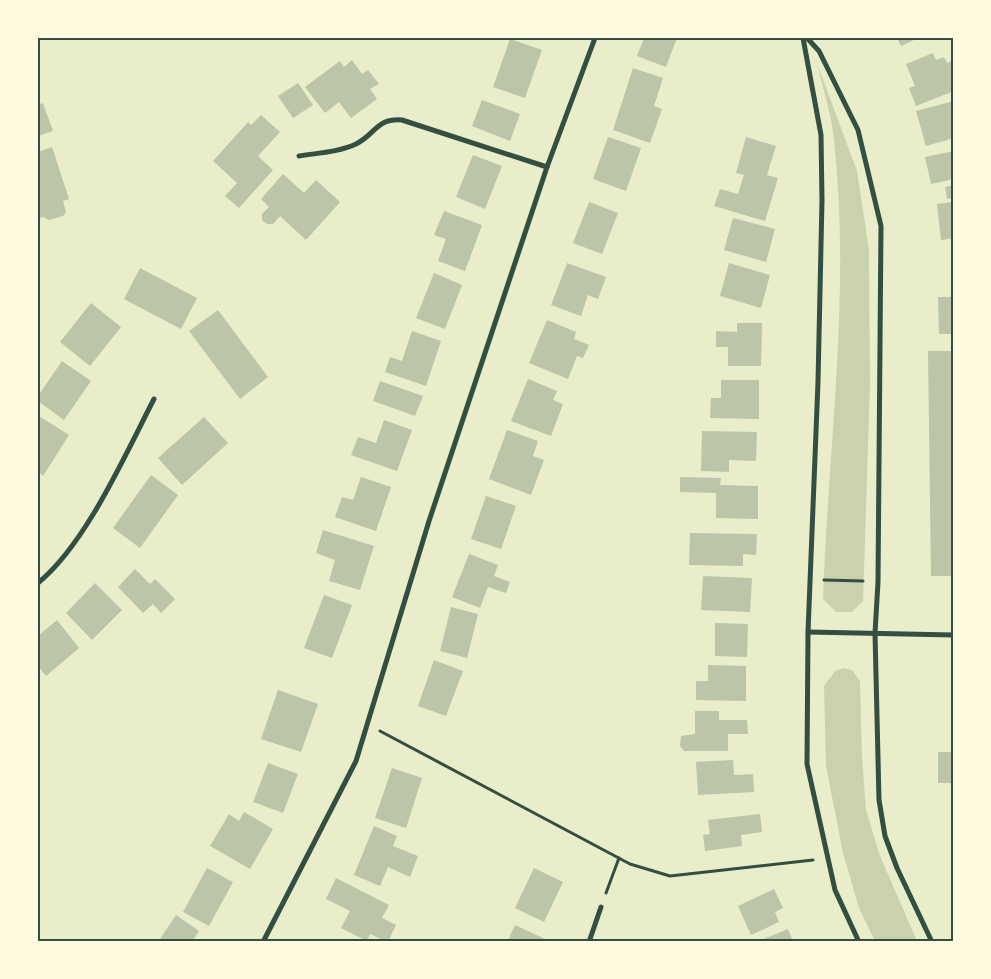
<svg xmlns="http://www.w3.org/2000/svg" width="991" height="979" font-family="Rubik,sans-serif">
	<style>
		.green { fill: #cad2ad }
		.building { fill: #bcc5a7 }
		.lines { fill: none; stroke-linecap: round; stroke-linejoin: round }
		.path { stroke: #344e41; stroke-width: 3 }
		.minor { stroke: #344e41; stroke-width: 5 }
		.neatline { fill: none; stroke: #344e41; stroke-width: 2 }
	</style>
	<rect width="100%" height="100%" fill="#e9edc9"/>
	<g class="green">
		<path d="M818 66 857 171 869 250 870 385 863 601 852 612H836L823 599C828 447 851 292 834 140 832 116 823 90 818 66Z"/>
		<polygon points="844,668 852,670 860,681 862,757 866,810 880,856 917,941 875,941 859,908 843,853 826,766 824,686 835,671"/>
	</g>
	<g class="building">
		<polygon points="644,38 677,38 666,67 637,56"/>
		<polygon points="897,38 918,38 901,46"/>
		<polygon points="510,39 542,50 525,98 493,87"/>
		<polygon points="933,53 936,60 944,57 947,63 954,60 954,91 916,106 909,88 915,86 906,64"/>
		<polygon points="352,60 362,74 368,70 379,84 370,89 377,99 351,118 339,102 325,113 305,87 340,61 344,67"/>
		<polygon points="633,68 663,78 654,106 662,109 650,143 613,130"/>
		<polygon points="298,83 313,105 293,118 278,96"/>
		<polygon points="482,100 520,114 510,141 472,126"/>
		<polygon points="954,101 954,138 926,146 916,111"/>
		<polygon points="43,103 53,131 38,136 38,105"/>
		<polygon points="261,115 280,132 258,156 273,170 239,208 225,196 237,183 213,161 248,122 251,125"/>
		<polygon points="608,137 641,148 626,191 593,179"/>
		<polygon points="746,137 776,146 767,175 778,178 765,221 714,206 720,189 738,194 744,175 736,173"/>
		<polygon points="52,147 69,199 63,201 66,212 63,216 49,220 43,217 38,219 38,152"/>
		<polygon points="954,151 954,179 931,184 925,157"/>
		<polygon points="473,155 502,166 485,209 456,197"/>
		<polygon points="283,174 304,193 316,180 340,202 306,240 280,216 273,224 267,224 262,220 262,214 269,207 261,199"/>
		<polygon points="954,185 954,198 947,199 945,187"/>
		<polygon points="589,202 618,213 602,254 573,243"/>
		<polygon points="954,202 954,238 941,240 937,204"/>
		<polygon points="444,211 482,225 465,271 438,261 446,239 434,235"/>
		<polygon points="733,218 775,229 766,262 724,250"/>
		<polygon points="567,263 606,277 598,299 588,295 581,316 551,305"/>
		<polygon points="729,263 770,275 761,308 720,296"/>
		<polygon points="140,268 197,298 181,329 124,299"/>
		<polygon points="434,273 462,285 445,329 416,318"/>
		<polygon points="938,297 954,297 954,334 939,334"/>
		<polygon points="91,303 121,327 90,366 60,342"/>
		<polygon points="218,310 268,377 240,399 189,331"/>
		<polygon points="547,320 576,332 574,339 589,345 583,358 577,356 568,379 529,363"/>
		<polygon points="737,323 762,323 761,366 728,366 728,347 716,347 716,331 737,332"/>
		<polygon points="412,331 441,341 426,386 385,372 390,357 402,361"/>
		<polygon points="928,351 954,351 954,576 931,576"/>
		<polygon points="62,361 91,381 64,420 38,401 38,396"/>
		<polygon points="528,379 557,391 553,400 563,404 551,436 511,421"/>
		<polygon points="721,380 759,380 759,419 710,418 711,398 721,398"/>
		<polygon points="380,381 423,396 415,416 373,401"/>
		<polygon points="39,416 69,435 43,476 38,472"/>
		<polygon points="204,417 228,443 182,485 158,458"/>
		<polygon points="384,420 412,430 397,471 351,455 358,437 376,443"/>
		<polygon points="507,430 538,441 533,456 544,460 531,495 489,479"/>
		<polygon points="702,431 757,432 756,461 729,460 729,472 701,471"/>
		<polygon points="151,475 178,495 140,548 113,528"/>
		<polygon points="361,477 391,487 376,531 335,517 342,497 353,500"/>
		<polygon points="680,477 721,478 720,485 758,486 758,519 716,518 716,493 680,492"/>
		<polygon points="486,496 516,506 501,549 471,539"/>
		<polygon points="323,530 374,546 360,590 329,581 335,560 316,553"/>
		<polygon points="690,533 757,534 756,555 743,554 743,566 689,565"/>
		<polygon points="469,554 498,565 494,576 510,582 506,593 488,587 480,608 452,597"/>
		<polygon points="135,569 150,584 155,579 175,599 161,613 153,604 143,613 118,587"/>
		<polygon points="703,576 752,578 750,612 701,610"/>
		<polygon points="95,583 122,610 92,640 66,613"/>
		<polygon points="324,595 352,605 332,658 304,648"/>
		<polygon points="451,607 478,614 467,658 440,651"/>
		<polygon points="57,620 79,648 46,676 38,666 38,636"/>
		<polygon points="715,623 748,624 747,657 715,656"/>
		<polygon points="434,660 463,671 446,716 418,706"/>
		<polygon points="708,665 746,666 746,701 696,700 696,681 708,681"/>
		<polygon points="278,690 318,704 301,752 261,739"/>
		<polygon points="695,711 719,711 719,720 747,720 748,734 728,734 728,751 684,751 680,746 681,736 695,734"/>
		<rect x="938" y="752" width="16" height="31"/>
		<polygon points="733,760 734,775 753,774 754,792 698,795 696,762"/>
		<polygon points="268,763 298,774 283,813 253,802"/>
		<polygon points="392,768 422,778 406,828 375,818"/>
		<polygon points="244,812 273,829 250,869 210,846 229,814 239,821"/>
		<polygon points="760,814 762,832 741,835 742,846 705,851 703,835 710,834 708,820"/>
		<polygon points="374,826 397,836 393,846 418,856 410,877 388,867 380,886 354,875"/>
		<polygon points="207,868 233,882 209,926 183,912"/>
		<polygon points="534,868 563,882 544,922 515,908"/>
		<polygon points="336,878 389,905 382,918 396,925 388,942 370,934 367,941 341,928 350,911 326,899"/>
		<polygon points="774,889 783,908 775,912 779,922 751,935 738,906"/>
		<polygon points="176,915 199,931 192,942 158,942"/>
		<polygon points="515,925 545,939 543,942 507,942"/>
		<polygon points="788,929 793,941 759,941"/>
	</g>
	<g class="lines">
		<g class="path">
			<polyline points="824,580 863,581"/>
			<polyline points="380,731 630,864 670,876 813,860"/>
			<polyline points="606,893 619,858"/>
		</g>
		<g class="minor">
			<polyline points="803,38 821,135 822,200 818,382 808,632 807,764 835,890 859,942"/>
			<polyline points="807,38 819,51 858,130 881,226 878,582 875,633 879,800 885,836 897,868 932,942"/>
			<path d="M299 156C318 153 339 152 356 144 376 134 376 118 402 120L547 167"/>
			<path d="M38 583C86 544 125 455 154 399"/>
			<polyline points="808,632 954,635"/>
			<polyline points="263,942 356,761 429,521 547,167 595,38"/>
			<polyline points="589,942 601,907"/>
		</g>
	</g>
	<rect width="991" height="979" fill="none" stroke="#fefae0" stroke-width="78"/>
	<rect x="39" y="39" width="913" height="901" class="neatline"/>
</svg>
